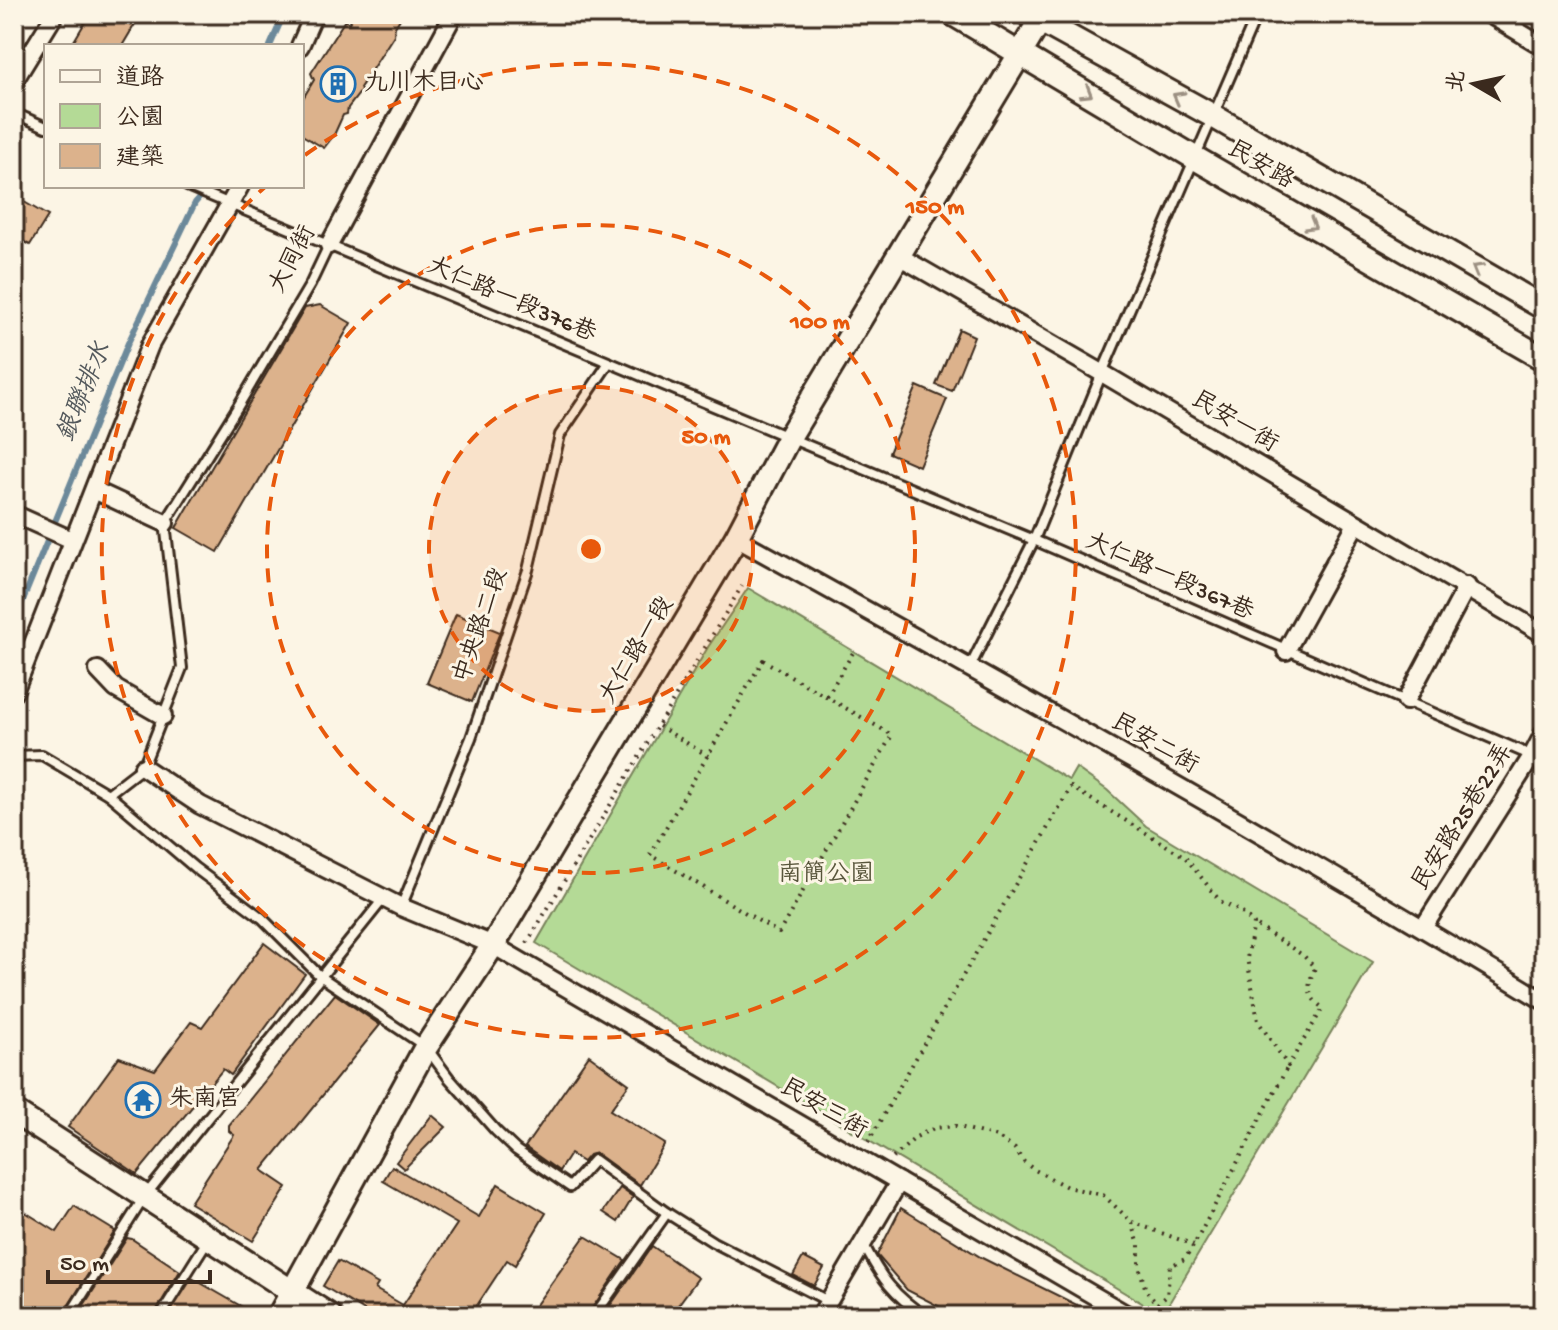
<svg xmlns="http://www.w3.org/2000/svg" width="1558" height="1330" font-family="'Gochi Hand','LXGW WenKai TC',sans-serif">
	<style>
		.green { fill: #b4da96; stroke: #78825a; stroke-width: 2 }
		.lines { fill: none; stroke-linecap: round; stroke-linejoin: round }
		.stream { stroke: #6c899a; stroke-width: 6 }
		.building { fill: #dcb28c; stroke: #3b2a1e; stroke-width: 2 }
		.service-casing { stroke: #3b2a1e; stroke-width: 14 }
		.minor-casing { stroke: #3b2a1e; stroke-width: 22 }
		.tertiary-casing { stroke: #3b2a1e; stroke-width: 28 }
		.path { stroke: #3b2a1e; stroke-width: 4; stroke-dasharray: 2 6; stroke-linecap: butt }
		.service { stroke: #fcf5e5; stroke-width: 8 }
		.minor { stroke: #fcf5e5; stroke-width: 16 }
		.tertiary { stroke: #fcf5e5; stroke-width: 22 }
		.oneway { stroke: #9c9082 }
		.ring { fill: none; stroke: #e8590c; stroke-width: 4; stroke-dasharray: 14 10 }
		.labels { text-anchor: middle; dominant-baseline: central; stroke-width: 6; stroke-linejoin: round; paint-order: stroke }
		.poi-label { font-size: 24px; fill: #3b2a1e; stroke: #fcf5e5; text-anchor: start }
		.street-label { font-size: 24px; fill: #3b2a1e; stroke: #fcf5e5 }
		.park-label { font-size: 24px; fill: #59563c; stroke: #fcf5e5 }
		.water-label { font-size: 26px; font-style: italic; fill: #54595c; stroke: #fcf5e5 }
		.centre { fill: #e8590c; stroke: #fcf5e5; stroke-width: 4 }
		.ring-label { font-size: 24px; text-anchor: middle; font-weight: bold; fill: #e8590c; stroke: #fcf5e5; stroke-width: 6; stroke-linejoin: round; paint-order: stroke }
	</style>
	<rect width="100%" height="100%" fill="#fcf5e5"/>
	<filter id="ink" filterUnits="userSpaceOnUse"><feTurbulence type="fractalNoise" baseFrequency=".0125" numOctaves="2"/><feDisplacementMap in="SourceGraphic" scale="16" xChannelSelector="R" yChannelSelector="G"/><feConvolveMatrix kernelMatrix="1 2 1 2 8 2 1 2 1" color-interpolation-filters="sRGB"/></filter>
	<g filter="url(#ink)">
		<polygon class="green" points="748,588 1069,780 1076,768 1107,790 1146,826 1373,962 1162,1315 536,943 708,647"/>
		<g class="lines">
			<g class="stream">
				<polyline points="270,46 284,14"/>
				<polyline points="14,622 128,343 195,203 209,186"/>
			</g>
		</g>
		<g class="building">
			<polygon points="90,14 141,14 122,46 71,46"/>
			<polygon points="354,14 403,14 395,27 394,35 360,88 361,91 348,108 347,114 343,115 334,135 324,148 302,135 302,100 314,80 311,73 320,59 345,20 349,23"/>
			<polygon points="14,196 48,216 30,245 14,236"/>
			<polygon points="320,305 351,323 218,552 176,528 305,308"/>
			<polygon points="959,329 974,336 952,391 936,385"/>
			<polygon points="917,386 947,399 919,466 889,453"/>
			<polygon points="456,614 500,632 472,702 427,683"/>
			<polygon points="264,943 305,974 231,1075 223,1069 137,1174 68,1127 119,1057 155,1070 191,1022 202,1027"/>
			<polygon points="335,994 380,1025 262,1170 287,1187 253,1241 190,1203 234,1135 229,1131 229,1125"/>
			<polygon points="589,1055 629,1084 610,1110 665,1144 640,1185 596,1153 589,1155 583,1162 570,1154 559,1171 525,1147"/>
			<polygon points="432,1115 446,1127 404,1169 396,1162"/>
			<polygon points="392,1166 479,1217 498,1184 546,1213 515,1265 507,1260 470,1316 373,1316 323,1286 338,1261 378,1284 375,1289 403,1305 457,1224 383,1181"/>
			<polygon points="620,1188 633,1197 618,1222 603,1212"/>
			<polygon points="14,1205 57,1232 74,1206 115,1231 62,1316 14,1316"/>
			<polygon points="901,1208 982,1258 1099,1316 946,1316 948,1311 907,1290 877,1255"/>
			<polygon points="585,1236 625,1260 587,1316 528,1316"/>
			<polygon points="127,1238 132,1239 180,1271 153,1316 77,1316"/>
			<polygon points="652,1246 698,1278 670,1316 603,1316"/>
			<polygon points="803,1257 824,1268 814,1286 793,1275"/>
			<polygon points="192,1278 258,1316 168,1316"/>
		</g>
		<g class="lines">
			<defs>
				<g id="service">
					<polyline points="14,113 46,127"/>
					<polyline points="187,186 1034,540 1544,761"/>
					<polyline points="970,667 1034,540 1102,373 1257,14"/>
					<polyline points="14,756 42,755 108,794 195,868 262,918 320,976 426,1047 449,1078 496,1131 516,1150 570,1187 594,1160 667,1213"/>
					<polyline points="108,794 143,767 182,668 165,523 237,408 310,285 329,245"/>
					<polyline points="401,907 471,738 528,570 560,435 608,364"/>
					<path d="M864 1245C881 1278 894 1296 925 1316"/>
					<polyline points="69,1316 145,1196 384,898"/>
					<polyline points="160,1316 209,1238"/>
					<polyline points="594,1316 667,1213 713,1242 828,1301"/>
				</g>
				<g id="minor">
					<polyline points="1489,14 1544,47"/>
					<polyline points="300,46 314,14"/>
					<polyline points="14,81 55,14"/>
					<polyline points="329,245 454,14"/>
					<polyline points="897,255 1102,373 1544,634"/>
					<polyline points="94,490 165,523"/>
					<polyline points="14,514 72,540"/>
					<path d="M736 538C1008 688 1278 840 1544 1001"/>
					<polyline points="1286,651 1356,524"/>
					<polyline points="98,670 116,689 163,716"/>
					<polyline points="14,692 150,345 240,186"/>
					<polyline points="1406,701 1467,586"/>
					<polyline points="143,767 200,805 401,907 493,945 1129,1316"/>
					<polyline points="1423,928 1532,756 1544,733"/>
					<polyline points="820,1316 899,1182"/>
				</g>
				<g id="tertiary">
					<polyline points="953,14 1195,158 1544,359"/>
					<polyline points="1028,14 1213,116 1544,308"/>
					<polyline points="14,1112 330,1316"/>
					<polyline points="279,1316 426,1047 493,945 736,538 788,439 1044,14"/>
				</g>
			</defs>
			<use href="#service" class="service-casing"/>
			<use href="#minor" class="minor-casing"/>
			<use href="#tertiary" class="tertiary-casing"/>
			<g class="path">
				<polygon points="763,660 892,735 779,933 650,855"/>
				<polyline points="827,696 854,651"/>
				<polyline points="659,726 708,756"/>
				<polyline points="527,943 742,586"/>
				<path d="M868 1142 1071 787 1185 857 1220 901 1240 911 1254 924 1247 958 1258 1021 1288 1066 1323 1008C1306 996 1307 985 1315 968L1304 956 1254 924"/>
				<polyline points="893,1158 916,1137 934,1128 956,1126 997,1137 1015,1149 1023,1161 1033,1169 1067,1187 1103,1195 1132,1222 1139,1245 1139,1266 1146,1291 1157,1304 1167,1296 1170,1266 1185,1259 1194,1245 1288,1066"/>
				<polyline points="1132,1222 1194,1245"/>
			</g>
			<use href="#service" class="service"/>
			<use href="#minor" class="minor"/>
			<use href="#tertiary" class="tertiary"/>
		</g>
		<defs><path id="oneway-chevron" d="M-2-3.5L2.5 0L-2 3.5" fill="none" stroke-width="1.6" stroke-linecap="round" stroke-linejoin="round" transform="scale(2)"/></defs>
		<g class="oneway">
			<use href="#oneway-chevron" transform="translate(1087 93) rotate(31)"/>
			<use href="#oneway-chevron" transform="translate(1178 97) rotate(-151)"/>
			<use href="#oneway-chevron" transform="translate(1311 225) rotate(30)"/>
			<use href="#oneway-chevron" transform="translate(1477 269) rotate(-150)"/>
		</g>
	</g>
	<circle cx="591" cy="549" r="162" fill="#e8590c" fill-opacity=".12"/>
	<g class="ring">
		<circle cx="591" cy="549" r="162"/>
		<circle cx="591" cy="549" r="324"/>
		<path d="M305 155A487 487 0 1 1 265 187"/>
	</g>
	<defs>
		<symbol id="building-ring" viewBox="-11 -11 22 22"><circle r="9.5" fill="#fcf5e5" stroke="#1f6fb2" stroke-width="1.5"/><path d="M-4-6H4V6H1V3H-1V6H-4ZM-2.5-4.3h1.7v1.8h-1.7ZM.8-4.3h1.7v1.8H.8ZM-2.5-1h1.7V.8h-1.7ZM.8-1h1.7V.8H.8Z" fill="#1f6fb2"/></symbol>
		<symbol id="temple-ring" viewBox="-11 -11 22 22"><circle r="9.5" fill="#fcf5e5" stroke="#1f6fb2" stroke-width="1.5"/><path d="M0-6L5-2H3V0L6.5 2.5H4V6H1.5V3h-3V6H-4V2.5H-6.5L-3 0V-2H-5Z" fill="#1f6fb2"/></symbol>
	</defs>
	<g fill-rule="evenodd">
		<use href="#building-ring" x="318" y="64" width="40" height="40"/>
		<use href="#temple-ring" x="123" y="1080" width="40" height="40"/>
	</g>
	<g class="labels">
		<g class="poi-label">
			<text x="364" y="84">九川木目心</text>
			<text x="169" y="1100">朱南宮</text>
		</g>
		<g class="street-label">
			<text transform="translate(1260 166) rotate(30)">民安路</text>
			<text transform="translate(294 260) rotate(-62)">大同街</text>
			<text transform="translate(511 301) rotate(23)">大仁路一段376巷</text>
			<text transform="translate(1234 423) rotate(31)">民安一街</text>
			<text transform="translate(1169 578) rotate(24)">大仁路一段367巷</text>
			<text transform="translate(482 626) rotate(-71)">中央路二段</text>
			<text transform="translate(638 651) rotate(-59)">大仁路一段</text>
			<text transform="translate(1154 745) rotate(30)">民安二街</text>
			<text transform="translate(1464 818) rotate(-58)">民安路25巷22弄</text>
			<text transform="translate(823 1110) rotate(30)">民安三街</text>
		</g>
		<g class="park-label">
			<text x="826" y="875">南簡公園</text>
		</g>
		<g class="water-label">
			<text transform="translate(86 393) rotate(-68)">銀聯排水</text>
		</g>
	</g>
	<circle cx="591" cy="549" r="12" class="centre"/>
	<g class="ring-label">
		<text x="935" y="213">150 m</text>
		<text x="820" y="328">100 m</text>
		<text x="706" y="443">50 m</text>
	</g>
	<rect width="1558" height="1330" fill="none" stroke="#fcf5e5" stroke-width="48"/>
	<rect x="24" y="24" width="1510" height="1282" fill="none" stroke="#3b2a1e" stroke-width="3" filter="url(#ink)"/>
	<rect x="44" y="44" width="260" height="144" fill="#fcf5e5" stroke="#afa495" stroke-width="2"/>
	<rect x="60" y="70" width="40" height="12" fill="#fcf5e5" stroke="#afa495" stroke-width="2"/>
	<text x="116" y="84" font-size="24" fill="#3b2a1e">道路</text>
	<rect x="60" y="104" width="40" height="24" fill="#b4da96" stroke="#afa495" stroke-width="2"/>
	<text x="116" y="124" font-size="24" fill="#3b2a1e">公園</text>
	<rect x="60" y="144" width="40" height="24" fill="#dcb28c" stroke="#afa495" stroke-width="2"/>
	<text x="116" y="164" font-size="24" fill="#3b2a1e">建築</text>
	<g transform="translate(1474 84) rotate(279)" stroke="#fcf5e5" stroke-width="6" paint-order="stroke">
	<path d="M0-6L14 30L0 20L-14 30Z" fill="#3b2a1e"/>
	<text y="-12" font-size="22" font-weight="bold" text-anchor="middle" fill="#3b2a1e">北</text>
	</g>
	<path d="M48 1270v12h162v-12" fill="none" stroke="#3b2a1e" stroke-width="4"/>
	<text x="60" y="1270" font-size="24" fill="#3b2a1e" stroke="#fcf5e5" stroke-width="6" paint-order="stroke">50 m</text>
</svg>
